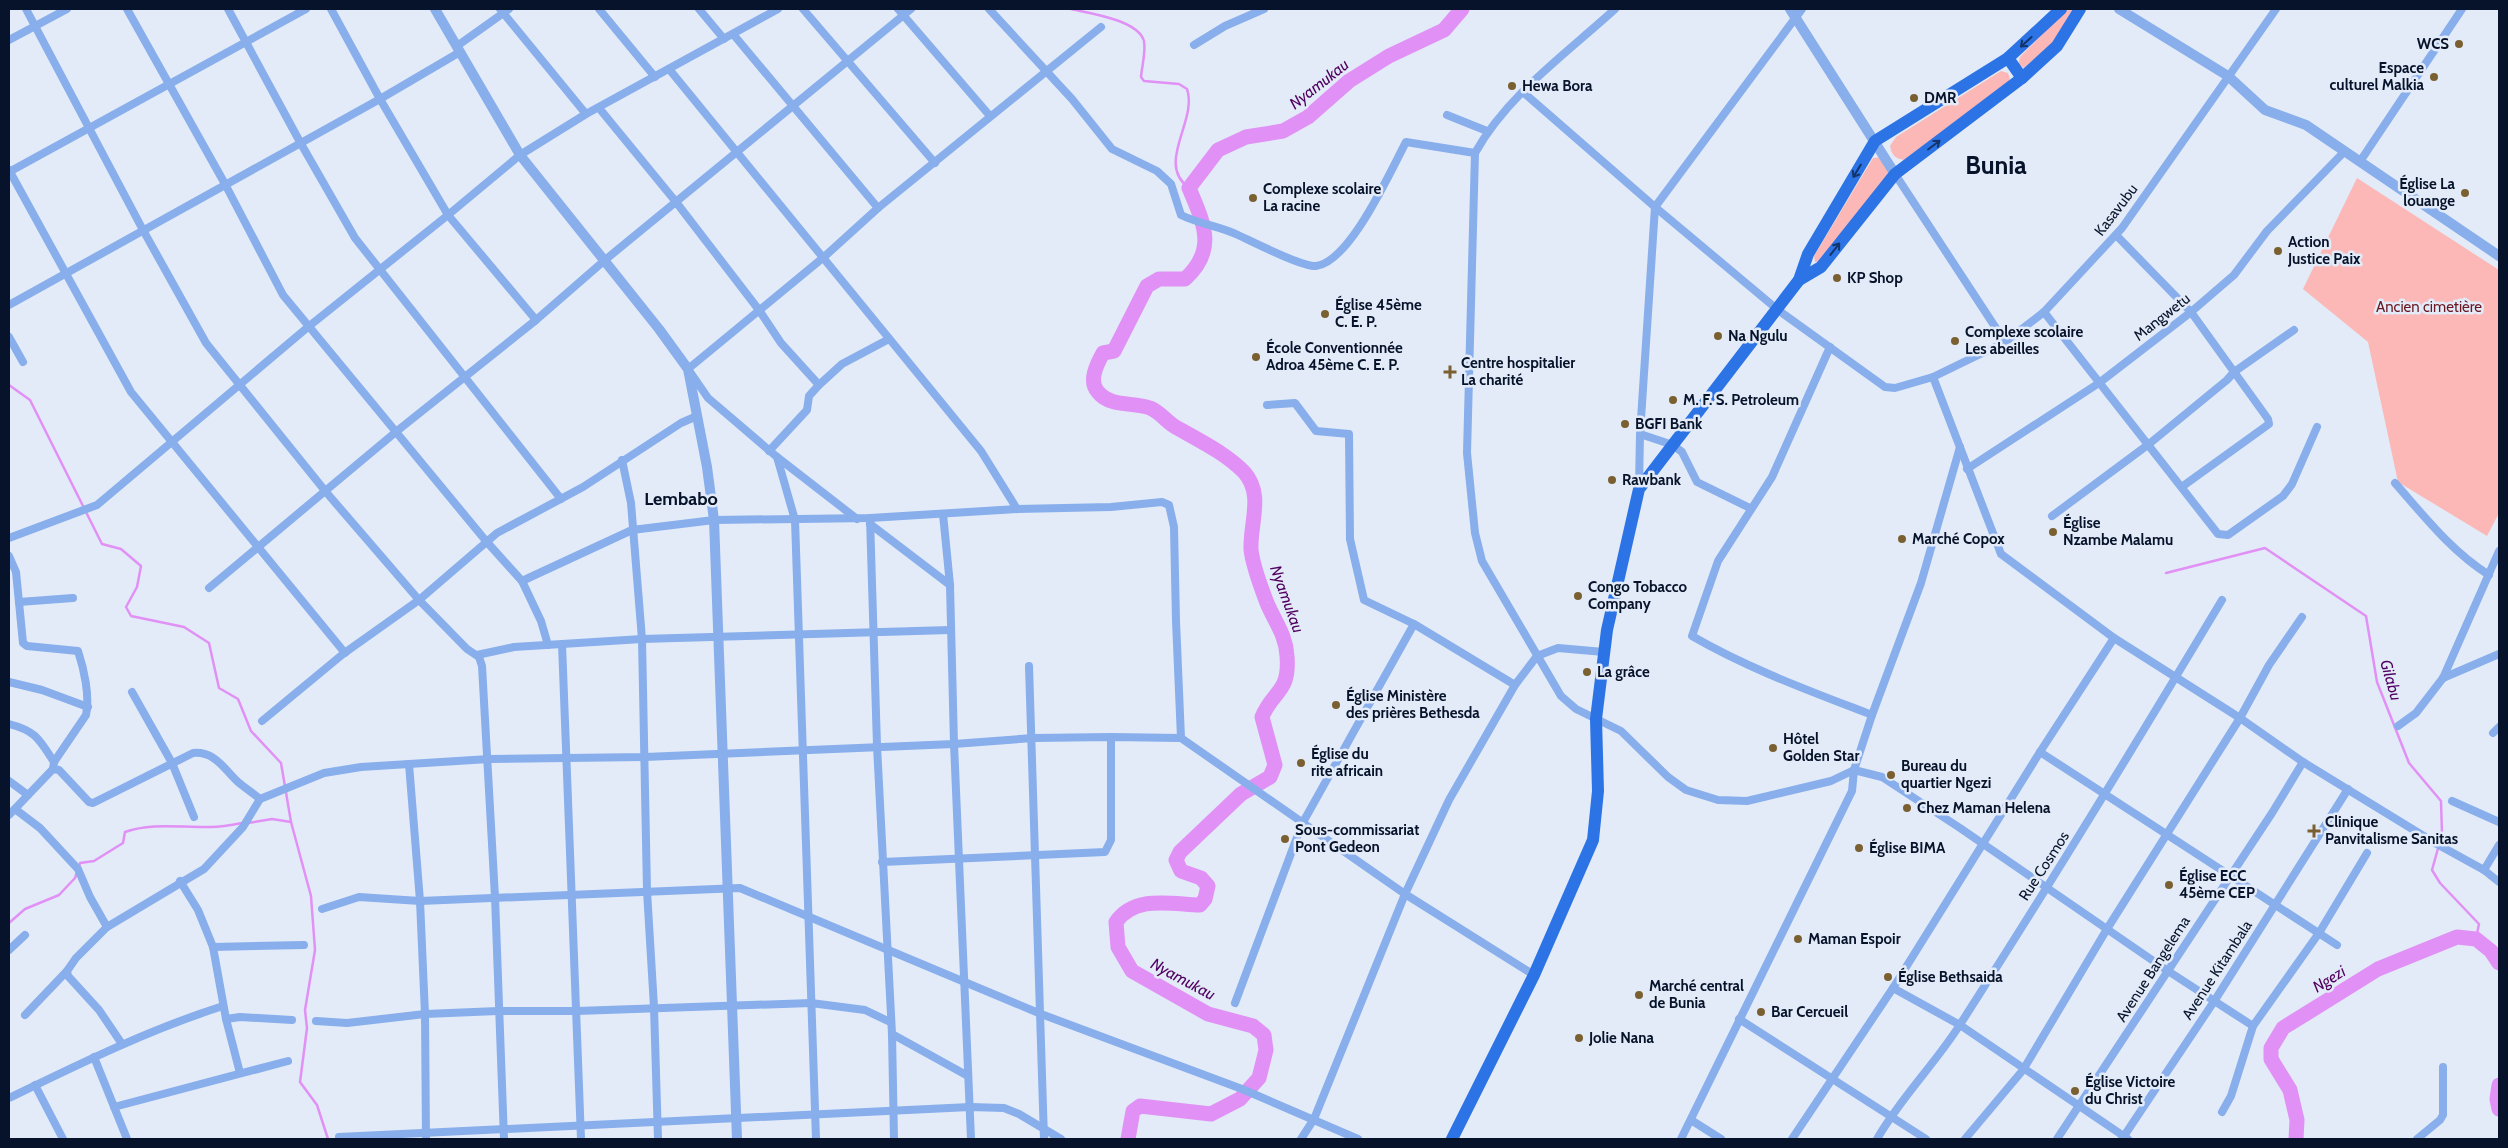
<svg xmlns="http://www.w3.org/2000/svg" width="2508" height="1148" font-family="Cabin,sans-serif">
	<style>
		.green { fill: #fbb8b7 }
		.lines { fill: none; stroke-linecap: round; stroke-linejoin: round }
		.stream { stroke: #e191f5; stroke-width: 2.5 }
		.river { stroke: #e191f5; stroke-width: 15 }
		.minor { stroke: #88aeec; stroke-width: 8 }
		.tertiary { stroke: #88aeec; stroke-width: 10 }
		.primary { stroke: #2c74e6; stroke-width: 12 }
		.oneway { stroke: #13356c }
		.poi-dot { fill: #7a5f31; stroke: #e3ebf8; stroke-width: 2 }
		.labels { text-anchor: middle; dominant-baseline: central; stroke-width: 5; stroke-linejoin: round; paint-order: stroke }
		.poi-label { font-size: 15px; font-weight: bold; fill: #06132a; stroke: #e3ebf8; text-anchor: start }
		.street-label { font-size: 15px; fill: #06132a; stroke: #e3ebf8 }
		.park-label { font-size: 15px; fill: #691721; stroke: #e3ebf8 }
		.water-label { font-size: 16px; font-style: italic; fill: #500060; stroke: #e3ebf8 }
		.quarter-label { font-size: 18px; font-weight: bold; fill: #06132a; stroke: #e3ebf8 }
		.town-label { font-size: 25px; font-weight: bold; fill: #06132a; stroke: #e3ebf8 }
	</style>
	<rect width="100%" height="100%" fill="#e3ebf8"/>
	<g class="green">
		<polygon points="2067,9 2073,9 2054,42 2024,68 2018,64 2020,57"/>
		<path d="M2001 71 2008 73 2010 79 2007 83 1904 160C1894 158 1892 155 1890 146L1896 137Z"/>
		<polygon points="1881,157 1888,171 1888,177 1821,262 1815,262 1814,256 1873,158"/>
		<polygon points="2357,178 2499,270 2499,513 2487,536 2398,482 2368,342 2303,289"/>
	</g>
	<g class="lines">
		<g class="stream">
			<path d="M1071 9C1089 13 1138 20 1144 41 1146 51 1142 66 1141 77L1144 81 1179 84 1187 89C1198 121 1155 163 1189 188"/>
			<polyline points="9,385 30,400 102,544 121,549 141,566 137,587 126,607 131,616 184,627 209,643 219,688 238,699 251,731 281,763 291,822 311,896 315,950 305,1010 307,1028 300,1082 317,1105 328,1139"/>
			<polyline points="2166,573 2265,548 2366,616 2377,682 2409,763 2441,801 2442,834 2432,870 2440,883 2479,924 2476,939"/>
			<polyline points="248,823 272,819 291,822"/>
			<path d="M79 867 80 863 94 861 123 843 125 832C152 822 183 828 211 827 222 827 232 825 242 823"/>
			<polyline points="9,923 25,909 59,895 75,878 77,872"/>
		</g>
		<g class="river">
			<polyline points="2499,1085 2497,1099 2499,1109"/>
			<path d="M1128 1139 1133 1111 1140 1106 1211 1114 1240 1099 1259 1078 1266 1050 1264 1035 1253 1026 1208 1014 1132 971 1118 947 1116 922C1135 895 1170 904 1200 905L1205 899 1208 886 1201 878 1181 871 1176 860 1180 852 1241 794 1270 777 1275 765 1262 717C1273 690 1290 693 1287 656 1286 635 1275 622 1267 603 1262 590 1252 562 1251 549 1250 523 1264 494 1244 472 1224 452 1198 440 1174 426 1166 421 1160 412 1150 408 1132 402 1110 407 1098 392 1088 381 1097 364 1103 353L1114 351 1147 286 1159 279H1185C1218 249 1203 222 1189 188L1218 150 1246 137 1283 131 1308 117 1349 81 1389 56 1444 30 1462 9"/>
			<polyline points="2296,1139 2297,1120 2290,1090 2271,1059 2271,1048 2283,1028 2378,969 2457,937 2476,939 2491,951 2499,963"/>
		</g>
		<g class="minor">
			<polyline points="26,9 143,230 206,343 326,492 419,600 467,649 479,657 482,666 495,897 504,1139"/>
			<polyline points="127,9 225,184 283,295 486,541 522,581 541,621 548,645"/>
			<polyline points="228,9 300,142 355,238 561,499"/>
			<polyline points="331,9 380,99 448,215 536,320"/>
			<polyline points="500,9 586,114"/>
			<polyline points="599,9 655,77"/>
			<polyline points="699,9 724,39"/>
			<polyline points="803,9 935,163"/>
			<polyline points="898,9 990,116"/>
			<path d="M989 9 1072 99 1112 149 1157 171 1171 184 1181 215C1199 224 1219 226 1238 235 1253 242 1302 267 1316 266 1350 262 1390 172 1406 142L1475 153"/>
			<path d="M1615 9C1567 53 1507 95 1475 153L1467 453 1475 533 1482 561 1561 696 1576 709 1621 731 1668 777 1686 790 1718 800 1747 801 1831 781 1854 770 1882 777 1960 828 2168 971 2253 1026"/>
			<polyline points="733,34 878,208"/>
			<polyline points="9,40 67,9"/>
			<polyline points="1194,45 1225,26 1264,9"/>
			<polyline points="457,46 509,9"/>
			<polyline points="669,69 981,451 1017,509"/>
			<polyline points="1523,92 1655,207 1778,310 1885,387 1895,388 1933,377 2001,554 2114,638 2240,718 2303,762 2435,843 2484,870 2499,882"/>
			<polyline points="599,108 676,202 759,310 781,343 819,385"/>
			<polyline points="1447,115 1487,131"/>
			<polyline points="2361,160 2462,9"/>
			<polyline points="9,170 131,392 345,653"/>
			<polyline points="9,172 306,9"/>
			<polyline points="1895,174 2005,342"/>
			<polyline points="2116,235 2191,312 2268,419 2269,424 2183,486"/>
			<polyline points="9,305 380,99 460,52"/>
			<polyline points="2044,312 2218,534 2228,535 2283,496 2292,484 2317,427"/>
			<polyline points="9,337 23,362"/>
			<path d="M1830 347 1772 477 1718 561 1692 636C1749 669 1810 691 1872 715"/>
			<polyline points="1933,377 2005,342 2044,312 2122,228 2276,9"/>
			<polyline points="1267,405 1295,403 1316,431 1349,434 1350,539 1364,600 1414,624 1515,685"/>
			<polyline points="1640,434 1673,445 1682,452 1697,482 1750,508"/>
			<polyline points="769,451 807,410 809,396 819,385 842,364 889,339"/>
			<polyline points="777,457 795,520 816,1139"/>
			<polyline points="622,460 631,503 642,639 647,891 654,1007 658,1139"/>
			<polyline points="1967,469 2099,383 2191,312 2234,275 2267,231 2344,152"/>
			<path d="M2395 483C2424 516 2451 551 2489 575"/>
			<polyline points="1639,487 1640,434 1655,207 1802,9"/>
			<polyline points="943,514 950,585 954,744 971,1139"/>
			<polyline points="2052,516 2149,444 2227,380 2234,372 2294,330"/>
			<polyline points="870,518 877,746 892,1034 894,1139"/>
			<polyline points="857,519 777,457 708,398 688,369 824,257 878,208 1101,27"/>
			<polyline points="870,524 950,585"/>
			<polyline points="9,538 97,505 308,327 448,215 520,155 586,114 778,9"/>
			<path d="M9 556 16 572 23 643 27 646 78 651C84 669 90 696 86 715L54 762 53 769"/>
			<polyline points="522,581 632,530 714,520 870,518 1017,509 1111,507 1162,502 1169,505 1174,527 1176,621 1181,738"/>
			<polyline points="209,588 397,431 536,320 605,260 911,9"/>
			<polyline points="19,602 73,598"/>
			<polyline points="562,644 581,1139"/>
			<polyline points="477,655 514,647 642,639 950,630"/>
			<polyline points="1029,666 1044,1139"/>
			<polyline points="2443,678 2499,654"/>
			<polyline points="9,682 42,690 88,707"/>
			<polyline points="132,692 172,763 194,817"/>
			<polyline points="262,721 343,654 419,600 497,533 583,487 681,423 697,416"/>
			<path d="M9 724C36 731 39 739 54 762"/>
			<polyline points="2398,726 2416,713 2443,678 2499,551"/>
			<polyline points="2493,733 2499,727"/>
			<polyline points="2040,752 2337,945"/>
			<polyline points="409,764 420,901 425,1014 426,1139"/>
			<polyline points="9,781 28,795"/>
			<polyline points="2452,801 2499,822"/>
			<polyline points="15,809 40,828 78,869 90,897 107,927"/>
			<path d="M9 815 53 769 59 770 89 802 93 803 193 753C215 751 224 769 238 782 245 788 253 793 260 799"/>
			<polyline points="882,862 1105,852 1111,840 1111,737"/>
			<polyline points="2484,870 2499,845"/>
			<polyline points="180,881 198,910 213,947 226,1019 240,1073"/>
			<polyline points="322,909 359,897 420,901 740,888 1041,1014 1242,1089 1358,1139"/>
			<polyline points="213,947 304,945"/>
			<polyline points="9,950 25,935"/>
			<polyline points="1893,988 1960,1025 2128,1139"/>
			<polyline points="1235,1003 1302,824 1414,624"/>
			<polyline points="25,1015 67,971"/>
			<polyline points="226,1019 240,1017 292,1020"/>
			<polyline points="1739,1019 1926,1139"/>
			<polyline points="316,1021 347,1023 425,1014 498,1011 577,1011 811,1003 865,1010 890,1022"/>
			<polyline points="892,1034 968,1076"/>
			<polyline points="122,1044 99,1010 68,976 67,971 76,958 107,927 204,869 243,827 260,799 324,773 361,767 489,759 645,757 954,744 1033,738 1111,737 1181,738 1405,894 1534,975"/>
			<polyline points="94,1057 127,1139"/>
			<polyline points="35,1085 63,1139"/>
			<path d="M9 1098C79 1064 148 1030 223 1006"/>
			<polyline points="114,1107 288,1061"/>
			<polyline points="2222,1112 2231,1096 2253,1026 2319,933 2367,853"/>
			<polyline points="1691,1120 1721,1139"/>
			<polyline points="339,1137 970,1107 1004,1108 1019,1114 1061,1139"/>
			<polyline points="1301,1139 1314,1119 1405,894 1449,800 1515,685 1537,656 1558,648 1604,652"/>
			<polyline points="1681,1139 1852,791 1854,770 1872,715 1921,583 1960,447"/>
			<polyline points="1792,1139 1893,988 2040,752 2114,638"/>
			<path d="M1877 1139C1901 1097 1936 1063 1961 1023 2051 883 2137 742 2222 600"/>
			<polyline points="1965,1139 2023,1070 2107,929 2240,718 2269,665 2302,617"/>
			<polyline points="2057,1139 2272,813 2303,762"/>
			<polyline points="2122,1139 2215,1000 2348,789"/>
			<polyline points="2417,1139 2440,1120 2443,1115 2443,1067"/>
		</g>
		<g class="tertiary">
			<polyline points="435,9 520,155 659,329 688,369 707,467 714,520 737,1139"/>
			<polyline points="1790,9 1895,174"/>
			<polyline points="2119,9 2228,76 2265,110 2306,125 2499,256"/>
		</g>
		<g class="primary">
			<polyline points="2008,58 2022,78"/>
			<polyline points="1799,280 1821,267 1895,174 2022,78 2057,46 2080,9"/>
			<polyline points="1452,1139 1534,975 1593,840 1598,791 1596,719 1607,630 1639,489 1799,280 1808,254 1875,141 2008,58 2061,9"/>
		</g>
	</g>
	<defs><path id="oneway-shaft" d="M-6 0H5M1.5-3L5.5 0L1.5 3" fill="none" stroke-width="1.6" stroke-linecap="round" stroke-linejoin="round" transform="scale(1.25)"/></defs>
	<g class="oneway">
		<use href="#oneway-shaft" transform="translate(2026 42) rotate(138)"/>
		<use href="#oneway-shaft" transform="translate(1934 145) rotate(-37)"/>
		<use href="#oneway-shaft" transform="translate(1857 171) rotate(121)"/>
		<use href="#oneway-shaft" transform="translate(1835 249) rotate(-52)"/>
	</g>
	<g class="poi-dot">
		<circle cx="2459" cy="44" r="5"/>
		<circle cx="2434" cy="77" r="5"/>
		<circle cx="1512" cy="86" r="5"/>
		<circle cx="1914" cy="98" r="5"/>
		<circle cx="2465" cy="193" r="5"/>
		<circle cx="1253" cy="198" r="5"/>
		<circle cx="2278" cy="251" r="5"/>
		<circle cx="1837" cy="278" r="5"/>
		<circle cx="1325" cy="314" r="5"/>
		<circle cx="1718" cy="336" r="5"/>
		<circle cx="1955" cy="341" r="5"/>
		<circle cx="1256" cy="357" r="5"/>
		<path d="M1447.5 364.5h5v5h5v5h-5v5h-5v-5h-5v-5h5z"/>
		<circle cx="1673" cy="400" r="5"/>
		<circle cx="1625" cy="424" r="5"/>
		<circle cx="1612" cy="480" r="5"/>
		<circle cx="2053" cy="532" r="5"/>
		<circle cx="1902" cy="539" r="5"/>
		<circle cx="1578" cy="596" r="5"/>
		<circle cx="1587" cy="672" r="5"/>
		<circle cx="1336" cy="705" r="5"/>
		<circle cx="1773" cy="748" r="5"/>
		<circle cx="1301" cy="763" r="5"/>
		<circle cx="1891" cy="775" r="5"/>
		<circle cx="1907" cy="808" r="5"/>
		<path d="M2311.5 823.5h5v5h5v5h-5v5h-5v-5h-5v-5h5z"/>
		<circle cx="1285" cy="839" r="5"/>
		<circle cx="1859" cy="848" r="5"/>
		<circle cx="2169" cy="885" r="5"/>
		<circle cx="1798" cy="939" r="5"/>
		<circle cx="1888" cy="977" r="5"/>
		<circle cx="1639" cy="995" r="5"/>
		<circle cx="1761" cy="1012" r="5"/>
		<circle cx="1579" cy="1038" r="5"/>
		<circle cx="2075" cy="1091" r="5"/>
	</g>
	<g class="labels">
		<g class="poi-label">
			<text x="2449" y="44" text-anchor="end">WCS</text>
			<text x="2424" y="68" text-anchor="end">Espace<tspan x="2424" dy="17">culturel Malkia</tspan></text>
			<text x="1522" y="86">Hewa Bora</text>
			<text x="1924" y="98">DMR</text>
			<text x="2455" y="184" text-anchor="end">Église La<tspan x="2455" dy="17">louange</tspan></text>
			<text x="1263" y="189">Complexe scolaire<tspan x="1263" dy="17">La racine</tspan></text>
			<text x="2288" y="242">Action<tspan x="2288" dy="17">Justice Paix</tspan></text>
			<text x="1847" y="278">KP Shop</text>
			<text x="1335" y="305">Église 45ème<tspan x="1335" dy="17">C. E. P.</tspan></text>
			<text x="1965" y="332">Complexe scolaire<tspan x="1965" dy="17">Les abeilles</tspan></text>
			<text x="1728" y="336">Na Ngulu</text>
			<text x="1266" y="348">École Conventionnée<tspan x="1266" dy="17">Adroa 45ème C. E. P.</tspan></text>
			<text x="1461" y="363">Centre hospitalier<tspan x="1461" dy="17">La charité</tspan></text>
			<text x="1683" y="400">M. F. S. Petroleum</text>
			<text x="1635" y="424">BGFI Bank</text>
			<text x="1622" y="480">Rawbank</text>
			<text x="2063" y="523">Église<tspan x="2063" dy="17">Nzambe Malamu</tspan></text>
			<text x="1912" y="539">Marché Copox</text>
			<text x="1588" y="587">Congo Tobacco<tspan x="1588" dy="17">Company</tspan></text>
			<text x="1597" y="672">La grâce</text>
			<text x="1346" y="696">Église Ministère<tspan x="1346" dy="17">des prières Bethesda</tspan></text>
			<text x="1783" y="739">Hôtel<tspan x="1783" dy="17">Golden Star</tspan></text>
			<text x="1311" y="754">Église du<tspan x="1311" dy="17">rite africain</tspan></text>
			<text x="1901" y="766">Bureau du<tspan x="1901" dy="17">quartier Ngezi</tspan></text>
			<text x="1917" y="808">Chez Maman Helena</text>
			<text x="2325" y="822">Clinique<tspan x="2325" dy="17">Panvitalisme Sanitas</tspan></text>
			<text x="1295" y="830">Sous-commissariat<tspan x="1295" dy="17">Pont Gedeon</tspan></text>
			<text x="1869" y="848">Église BIMA</text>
			<text x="2179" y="876">Église ECC<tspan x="2179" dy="17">45ème CEP</tspan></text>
			<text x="1808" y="939">Maman Espoir</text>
			<text x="1898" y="977">Église Bethsaida</text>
			<text x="1649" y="986">Marché central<tspan x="1649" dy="17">de Bunia</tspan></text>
			<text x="1771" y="1012">Bar Cercueil</text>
			<text x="1589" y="1038">Jolie Nana</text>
			<text x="2085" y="1082">Église Victoire<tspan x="2085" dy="17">du Christ</tspan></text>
		</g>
		<g class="street-label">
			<text transform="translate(2116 210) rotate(-53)">Kasavubu</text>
			<text transform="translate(2162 317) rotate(-38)">Mangwetu</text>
			<text transform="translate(2044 866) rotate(-57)">Rue Cosmos</text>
			<text transform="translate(2153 969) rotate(-57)">Avenue Bangelema</text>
			<text transform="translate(2217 970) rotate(-57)">Avenue Kitambala</text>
		</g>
		<g class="park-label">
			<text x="2429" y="307">Ancien cimetière</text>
		</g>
		<g class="water-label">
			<text transform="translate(1319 84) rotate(-38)">Nyamukau</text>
			<text transform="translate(1287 599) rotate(70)">Nyamukau</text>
			<text transform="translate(2391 680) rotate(74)">Gilabu</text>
			<text transform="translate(1183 979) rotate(28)">Nyamukau</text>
			<text transform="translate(2329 979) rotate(-32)">Ngezi</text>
		</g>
		<g class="quarter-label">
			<text x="681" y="499">Lembabo</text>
		</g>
		<g class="town-label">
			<text x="1996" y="165">Bunia</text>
		</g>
	</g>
	<rect width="2508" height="1148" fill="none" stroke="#06132a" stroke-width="20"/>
</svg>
